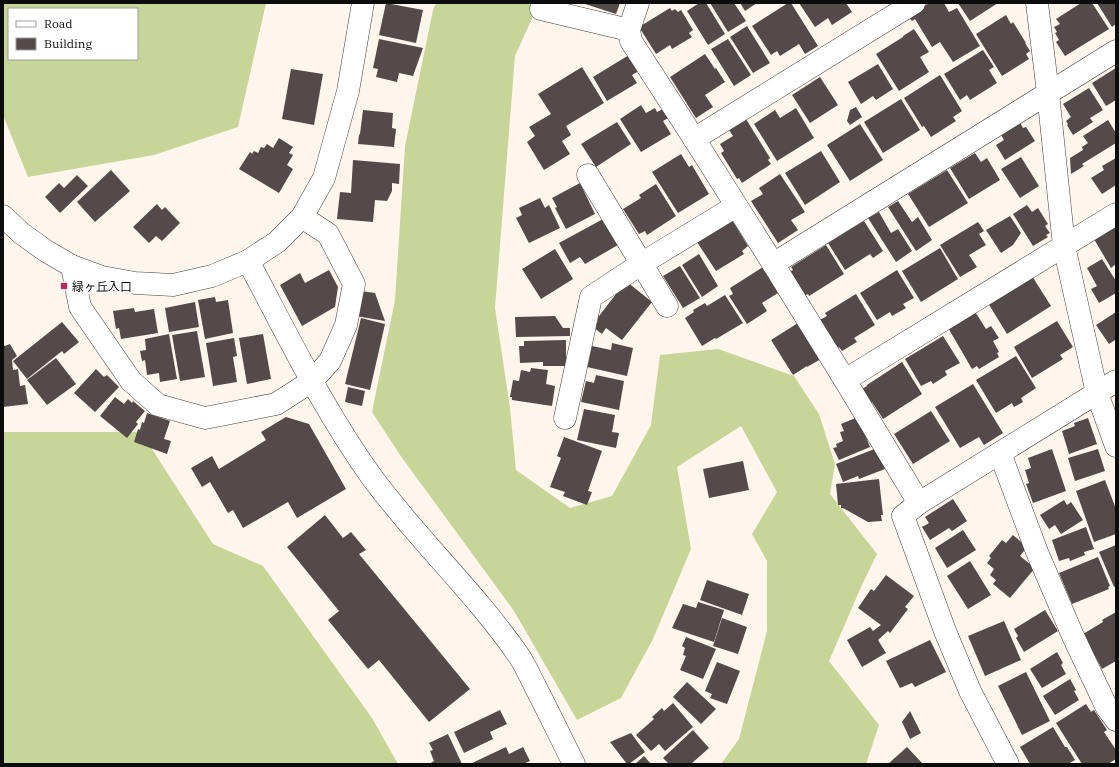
<svg xmlns="http://www.w3.org/2000/svg" width="1119" height="767" font-family="'IBM Plex Serif','Noto Sans JP',serif">
	<style>
		.forest { fill: #c7d698; fill-rule: evenodd }
		.building { fill: #544a49 }
		.lines { fill: none; stroke-linecap: round; stroke-linejoin: round }
		.minor-casing { stroke: #3f3f3f; stroke-width: 23 }
		.minor { stroke: #fff; stroke-width: 22 }
		.poi-dot { fill: #b52b5c; stroke: #fff; stroke-width: 1.5 }
		.labels { text-anchor: middle; dominant-baseline: central; stroke-width: 4; stroke-linejoin: round; paint-order: stroke }
		.poi-label { font-size: 12px; fill: #0c0c0c; stroke: #fff; text-anchor: start }
	</style>
	<rect width="100%" height="100%" fill="#fef5ec"/>
	<g class="forest">
		<path d="M3 3H266L238 127 154 155 28 177 3 115ZM9 9H137V59H9Z"/>
		<polygon points="436,3 539,3 515,56 495,308 510,408 516,470 570,508 612,496 651,425 660,355 718,349 794,376 819,414 835,464 830,494 877,554 861,587 829,661 879,725 866,764 721,764 739,739 767,631 767,561 752,534 777,492 741,426 677,467 691,549 653,639 621,698 577,720 514,611 400,455 372,412 395,300 405,146 433,10"/>
		<polygon points="3,432 141,432 213,544 263,566 372,718 398,764 3,764"/>
	</g>
	<g class="building">
		<polygon points="386,3 423,10 416,43 379,35"/>
		<polygon points="582,3 620,3 616,14"/>
		<polygon points="699,3 706,3 725,34 708,45 687,11"/>
		<polygon points="710,3 734,3 746,21 728,32"/>
		<polygon points="740,3 757,3 745,11"/>
		<polygon points="788,3 791,3 818,46 805,54 799,44 780,56 777,51 771,55 752,26"/>
		<polygon points="799,3 846,3 852,12 832,25 828,18 815,27"/>
		<polygon points="929,3 944,3 949,12 957,8 980,46 953,62 940,42 932,47 915,19 912,21 908,16"/>
		<polygon points="958,3 998,3 970,21"/>
		<polygon points="1081,3 1092,3 1109,29 1065,56 1056,42 1059,40 1055,33 1057,32 1054,27 1060,24 1056,19"/>
		<polygon points="1097,3 1116,3 1116,24 1112,27"/>
		<polygon points="670,8 672,11 675,9 678,12 681,10 693,30 689,33 692,37 672,49 670,45 656,54 639,27"/>
		<polygon points="1006,15 1011,24 1013,22 1026,43 1025,43 1030,51 1026,54 1029,59 1002,76 976,34"/>
		<polygon points="747,26 770,63 753,73 730,37"/>
		<polygon points="914,29 929,52 920,57 929,72 899,91 876,54 903,37 903,36"/>
		<polygon points="379,39 423,48 413,76 399,73 397,82 376,77 378,69 373,68"/>
		<polygon points="728,39 751,75 734,86 711,49"/>
		<polygon points="983,50 994,67 989,70 997,83 970,100 967,95 960,100 944,74"/>
		<polygon points="705,54 715,69 716,68 725,82 705,95 713,107 696,118 670,77"/>
		<polygon points="629,55 639,71 632,75 637,83 607,101 593,77"/>
		<polygon points="878,64 893,89 876,100 873,96 861,104 848,82"/>
		<polygon points="582,67 604,103 566,126 571,135 562,141 570,154 544,170 527,142 535,136 529,127 551,114 538,94"/>
		<polygon points="1116,68 1116,100 1106,106 1092,83"/>
		<polygon points="291,69 323,74 314,125 282,119"/>
		<polygon points="940,75 962,111 953,117 956,121 931,137 924,126 922,127 904,98"/>
		<polygon points="820,77 838,105 810,123 792,95"/>
		<polygon points="1089,88 1103,110 1090,118 1093,122 1073,135 1067,125 1068,124 1066,121 1071,117 1063,104"/>
		<polygon points="901,99 920,130 883,153 864,122"/>
		<polygon points="641,105 646,113 655,108 657,112 663,109 668,118 663,121 671,134 641,152 620,119"/>
		<polygon points="856,107 862,117 850,125 847,121 850,110"/>
		<polygon points="796,108 814,138 777,161 754,124 775,110 780,118"/>
		<polygon points="363,110 393,113 392,128 396,129 394,147 358,144 359,135 360,134"/>
		<polygon points="746,119 770,158 768,160 771,164 742,183 739,178 737,179 721,153 724,151 720,144 733,136 729,130"/>
		<polygon points="1108,120 1116,133 1116,143 1082,164 1084,166 1071,174 1070,158 1083,150 1082,147 1088,143 1083,136"/>
		<polygon points="1019,121 1023,128 1026,127 1035,141 1005,160 996,145 1004,140 1000,133"/>
		<polygon points="617,122 631,144 596,167 581,144"/>
		<polygon points="860,124 883,160 850,181 827,145"/>
		<polygon points="279,138 293,147 289,153 293,155 287,165 293,169 279,193 239,169 250,152 252,154 254,151 258,153 261,147 264,148 267,144 273,148"/>
		<polygon points="821,151 840,182 805,205 785,173"/>
		<polygon points="975,153 981,162 987,158 1000,180 969,199 950,168"/>
		<polygon points="681,154 689,167 692,165 709,194 678,213 652,172"/>
		<polygon points="1021,157 1039,186 1020,198 1001,169"/>
		<polygon points="1116,158 1116,185 1102,194 1091,178 1104,170 1102,166"/>
		<polygon points="353,160 400,164 399,184 392,183 392,191 387,201 375,200 373,222 337,219 340,192 351,193"/>
		<polygon points="111,170 130,191 95,222 77,202"/>
		<polygon points="947,170 968,203 929,227 908,194"/>
		<polygon points="780,174 805,212 791,220 798,230 778,243 751,201 763,194 759,188"/>
		<polygon points="77,175 88,186 60,213 45,197 59,183 64,188"/>
		<polygon points="580,183 595,214 566,229 555,208 557,207 552,198"/>
		<polygon points="656,184 676,216 647,235 645,231 639,234 623,209 641,198 639,195"/>
		<polygon points="540,198 545,208 549,205 560,228 529,243 516,218 522,215 519,208"/>
		<polygon points="898,201 912,222 918,217 932,240 916,251 888,207"/>
		<polygon points="157,204 162,210 165,207 180,223 162,241 156,236 149,243 133,227"/>
		<polygon points="1027,205 1032,212 1038,208 1048,224 1045,226 1050,233 1046,235 1048,237 1033,246 1013,214"/>
		<polygon points="879,212 891,233 898,229 912,251 896,262 868,218"/>
		<polygon points="1010,216 1021,233 1013,245 1001,253 986,230"/>
		<polygon points="603,219 618,245 585,264 580,257 570,263 559,243"/>
		<polygon points="732,220 748,246 742,251 744,254 716,271 697,242"/>
		<polygon points="864,221 883,251 873,258 870,254 845,270 828,243"/>
		<polygon points="978,222 984,231 979,234 986,245 969,255 977,267 960,277 940,245"/>
		<polygon points="1116,225 1116,264 1111,268 1094,239"/>
		<polygon points="826,245 844,274 809,296 808,294 804,296 789,272 793,270 791,267"/>
		<polygon points="940,248 958,279 921,302 902,271"/>
		<polygon points="555,249 573,279 541,299 522,269"/>
		<polygon points="699,254 718,286 702,297 682,265"/>
		<polygon points="1102,259 1116,281 1116,293 1099,303 1091,289 1097,286 1087,268"/>
		<polygon points="680,266 700,298 683,308 663,276"/>
		<polygon points="763,267 778,293 762,303 767,311 747,324 729,296 733,294 730,288"/>
		<polygon points="329,270 338,287 335,307 302,326 280,285 300,273 305,283"/>
		<polygon points="897,270 914,298 903,304 906,308 892,316 890,312 877,320 860,293"/>
		<polygon points="1032,276 1051,306 1007,334 988,303"/>
		<polygon points="626,281 652,302 622,340 606,328 602,334 593,327 598,321 596,320"/>
		<polygon points="361,291 375,293 385,321 356,316"/>
		<polygon points="856,294 875,325 854,338 857,342 842,351 839,347 838,348 820,320 827,316 825,313"/>
		<polygon points="725,295 743,323 716,339 715,338 702,346 685,318 694,312 693,310 705,303 707,306"/>
		<polygon points="215,297 216,302 228,300 233,333 205,339 198,300"/>
		<polygon points="195,302 199,327 169,332 165,308"/>
		<polygon points="134,308 135,312 154,309 158,333 121,339 119,328 116,329 113,311"/>
		<polygon points="974,310 986,329 991,326 999,338 993,341 999,352 997,353 999,357 979,369 977,366 972,369 947,326"/>
		<polygon points="1116,312 1116,342 1115,340 1109,344 1096,325"/>
		<polygon points="555,316 563,328 570,328 570,336 516,337 515,317"/>
		<polygon points="361,318 385,324 370,390 345,384"/>
		<polygon points="1057,321 1073,347 1060,355 1063,359 1032,378 1014,347"/>
		<polygon points="62,322 79,342 64,354 62,351 27,379 13,361"/>
		<polygon points="798,323 821,359 807,367 807,366 793,375 771,340"/>
		<polygon points="197,331 205,377 180,381 172,335"/>
		<polygon points="169,334 177,379 160,382 159,373 147,375 145,360 142,361 140,351 146,350 145,339"/>
		<polygon points="263,334 271,379 247,384 239,338"/>
		<polygon points="943,336 960,363 945,371 947,375 933,384 931,381 921,386 905,359"/>
		<polygon points="234,338 237,356 233,357 237,382 213,386 206,343"/>
		<polygon points="566,340 566,366 543,366 543,362 520,363 519,346 524,346 524,341"/>
		<polygon points="612,343 633,348 627,376 587,367 592,346 611,350"/>
		<polygon points="3,344 5,346 10,344 17,356 12,360 13,370 18,369 20,386 25,385 28,404 3,407"/>
		<polygon points="1016,356 1036,388 1021,398 1023,402 1014,407 1012,403 996,413 976,380"/>
		<polygon points="56,358 76,384 47,405 27,380"/>
		<polygon points="902,362 922,394 883,419 872,402 871,403 862,389 867,386 867,385"/>
		<polygon points="531,368 548,370 546,384 555,386 552,406 512,400 512,397 510,397 513,380 519,381 521,370 530,372"/>
		<polygon points="96,369 104,377 107,375 119,387 95,412 74,393"/>
		<polygon points="596,375 624,381 619,410 581,402 586,381 594,383"/>
		<polygon points="973,384 1003,433 984,445 979,437 960,448 935,407"/>
		<polygon points="348,387 365,391 362,406 345,402"/>
		<polygon points="115,397 124,404 128,399 132,403 133,401 145,411 136,422 138,424 127,438 100,416"/>
		<polygon points="584,409 615,415 612,432 619,433 616,448 577,440"/>
		<polygon points="931,411 950,441 913,464 894,434"/>
		<polygon points="147,413 170,421 164,439 171,441 167,454 134,442 138,429 140,430 142,422 144,423"/>
		<polygon points="286,417 309,424 346,489 297,518 288,502 243,528 233,510 228,513 210,482 202,487 191,468 212,456 219,469 266,440 261,432"/>
		<polygon points="858,417 870,447 839,460 833,448 837,447 836,444 843,441 840,432 844,431 841,424"/>
		<polygon points="1088,418 1097,444 1069,454 1062,431 1075,426 1074,423"/>
		<polygon points="564,437 602,451 588,491 592,492 587,505 563,496 565,492 550,487 561,458 557,456"/>
		<polygon points="877,448 885,469 859,479 858,476 843,482 836,464"/>
		<polygon points="1052,449 1066,491 1033,503 1026,484 1029,483 1025,470 1031,468 1028,458"/>
		<polygon points="1098,449 1105,471 1075,481 1068,458"/>
		<polygon points="743,461 749,490 709,498 703,469"/>
		<polygon points="879,479 883,515 881,515 882,521 868,522 843,508 841,508 841,505 838,505 836,484"/>
		<polygon points="1105,480 1116,509 1116,534 1094,542 1076,491"/>
		<polygon points="953,499 967,521 952,531 949,528 930,540 922,527 929,523 925,517"/>
		<polygon points="1064,500 1067,505 1071,502 1083,520 1061,534 1055,525 1049,529 1040,515"/>
		<polygon points="325,515 343,538 351,532 366,550 359,554 470,689 429,722 379,660 368,669 328,620 339,611 287,547"/>
		<polygon points="1086,527 1094,549 1084,552 1085,555 1070,561 1069,558 1059,561 1052,540"/>
		<polygon points="963,530 976,550 947,568 935,548"/>
		<polygon points="1013,535 1027,547 1020,556 1035,568 1010,598 993,584 996,580 990,575 994,569 987,563 991,558 989,556 1002,540 1006,543"/>
		<polygon points="1116,545 1116,586 1114,587 1099,552"/>
		<polygon points="1098,557 1110,586 1108,587 1109,589 1072,604 1059,573"/>
		<polygon points="970,561 991,595 968,609 947,576"/>
		<polygon points="886,575 914,596 905,607 908,609 890,633 888,631 878,640 886,653 862,667 847,640 870,627 873,631 881,625 858,608 871,589 874,591"/>
		<polygon points="707,580 749,594 742,615 700,600"/>
		<polygon points="698,602 724,610 714,642 672,628 683,604 696,608"/>
		<polygon points="1045,610 1058,631 1024,652 1016,638 1018,636 1014,629"/>
		<polygon points="1116,612 1116,661 1102,669 1083,634 1103,622 1102,620"/>
		<polygon points="722,618 747,627 738,654 713,646"/>
		<polygon points="1004,621 1021,660 985,676 968,636"/>
		<polygon points="686,637 716,649 703,679 680,670 686,656 683,655 685,648 682,646"/>
		<polygon points="930,640 946,672 915,687 912,683 900,688 886,661"/>
		<polygon points="1057,652 1063,663 1061,665 1066,674 1042,688 1030,669"/>
		<polygon points="717,662 740,671 727,704 710,698 712,694 705,691"/>
		<polygon points="1026,672 1050,721 1022,735 998,686"/>
		<polygon points="1070,679 1076,690 1074,691 1079,700 1055,715 1043,696"/>
		<polygon points="687,682 716,709 701,724 673,697"/>
		<polygon points="673,703 693,727 665,751 659,744 651,751 636,735 654,719 652,717 662,708 664,711"/>
		<polygon points="1086,704 1091,712 1094,710 1107,730 1104,732 1116,750 1116,759 1108,764 1082,764 1056,723"/>
		<polygon points="500,710 507,724 490,732 493,739 464,753 454,732"/>
		<polygon points="910,711 921,733 910,739 902,722"/>
		<polygon points="1053,727 1065,747 1067,747 1075,760 1068,764 1030,764 1020,747"/>
		<polygon points="693,730 709,748 691,764 669,764 663,758"/>
		<polygon points="631,733 645,752 629,764 627,764 610,742"/>
		<polygon points="448,734 462,764 429,764 434,761 430,751 433,750 429,743"/>
		<polygon points="506,747 509,754 523,747 530,761 523,764 497,764 496,763 493,764 470,764"/>
		<polygon points="907,747 923,764 888,764"/>
		<polygon points="644,756 651,764 635,764"/>
	</g>
	<g class="lines">
		<defs>
			<g id="minor">
				<path d="M638 3 629 30 631 41C730 193 826 347 919 503"/>
				<polyline points="1037,3 1048,93 1064,246 1097,393 1116,446"/>
				<polyline points="541,9 629,30"/>
				<polyline points="694,139 914,3"/>
				<polyline points="588,175 667,306"/>
				<polyline points="3,216 21,233 46,251 72,266 102,277 135,283 173,285 212,276 248,261 277,242 302,217 324,178 348,91 363,3"/>
				<path d="M248 261C287 334 323 409 371 476 417 539 475 592 519 656 525 665 530 676 535 686 548 711 561 738 574 764"/>
				<polyline points="773,264 1116,51"/>
				<polyline points="72,266 80,307 131,381 158,405 205,418 276,404 312,381 330,361 346,325 354,284 328,234 302,217"/>
				<polyline points="845,380 1116,214"/>
				<polyline points="565,418 591,297 641,264 736,206"/>
				<polyline points="1000,453 1037,552 1073,636 1107,708 1116,720"/>
				<polyline points="1008,764 970,691 945,631 903,516 919,503 1116,381"/>
			</g>
		</defs>
		<use href="#minor" class="minor-casing"/>
		<use href="#minor" class="minor"/>
	</g>
	<rect class="poi-dot" x="60" y="282" width="8" height="8" rx="2"/>
	<g class="labels">
		<g class="poi-label">
			<text x="72" y="286">緑ヶ丘入口</text>
		</g>
	</g>
	<rect width="1119" height="767" fill="none" stroke="#0c0c0c" stroke-width="8"/>
	<rect x="8" y="8" width="130" height="52" fill="#ffffff" stroke="#9e9e9e"/>
	<rect x="16" y="21" width="20" height="6" fill="#ffffff" stroke="#9e9e9e"/>
	<text x="44" y="28" font-size="12" fill="#0c0c0c">Road</text>
	<rect x="16" y="38" width="20" height="12" fill="#544a49" stroke="#9e9e9e"/>
	<text x="44" y="48" font-size="12" fill="#0c0c0c">Building</text>
</svg>
